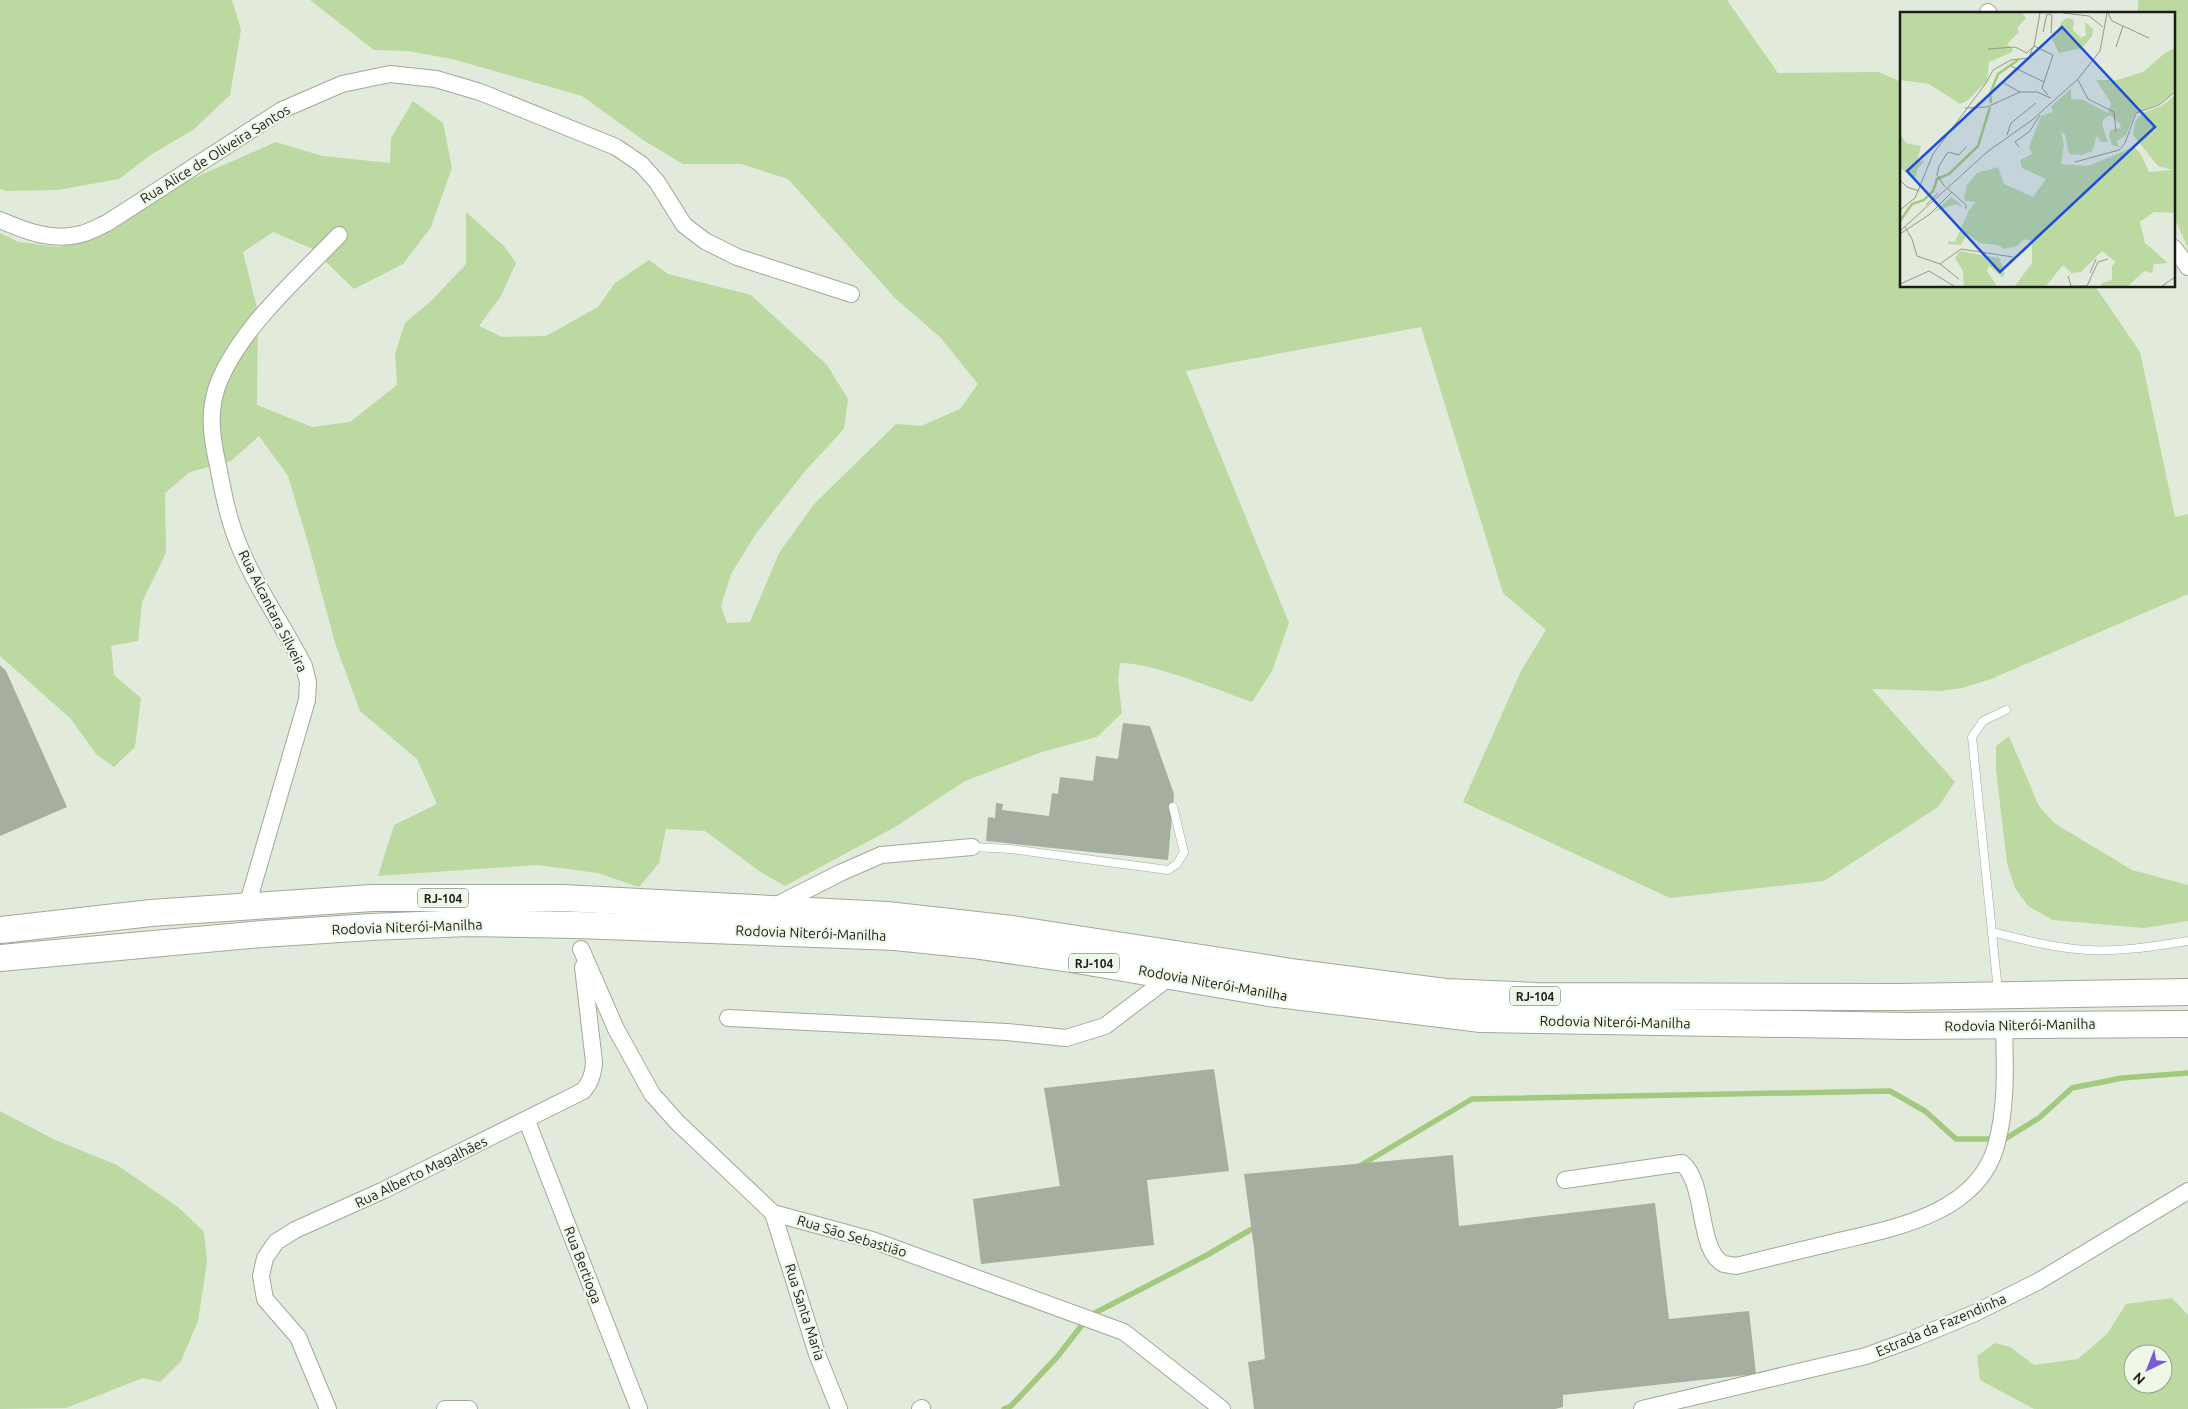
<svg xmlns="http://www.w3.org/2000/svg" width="2188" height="1409" font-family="Ubuntu,sans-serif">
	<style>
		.green { fill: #bbd9a0; fill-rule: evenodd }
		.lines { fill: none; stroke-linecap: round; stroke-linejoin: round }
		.stream { stroke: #a3c97e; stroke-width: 5.5 }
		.building { fill: #a6ae9f }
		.service-casing { stroke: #a0a999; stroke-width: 9 }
		.minor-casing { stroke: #a0a999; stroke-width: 18 }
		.trunk-casing { stroke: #a0a999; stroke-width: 28 }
		.service { stroke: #fff; stroke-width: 8 }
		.minor { stroke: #fff; stroke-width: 16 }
		.trunk { stroke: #fff; stroke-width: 26 }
		.labels { text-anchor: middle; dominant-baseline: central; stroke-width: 4.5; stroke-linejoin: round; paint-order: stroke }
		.shield { fill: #eff8e8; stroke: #5a5f56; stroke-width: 1 }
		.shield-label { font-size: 12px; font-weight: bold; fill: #1a1d18 }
		.street-label { font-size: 14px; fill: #1a1d18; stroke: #eff8e8 }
		.inset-river { fill: none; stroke: #a3c97e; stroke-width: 2.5 }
		.inset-road { fill: none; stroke: #92998d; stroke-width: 1 }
		.view { fill: #1d4ed8; fill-opacity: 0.15; stroke: #1d4ed8; stroke-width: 2.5 }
		.inset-edge { fill: none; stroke: #1a1d18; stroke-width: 2.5 }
	</style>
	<rect width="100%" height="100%" fill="#e2ebdb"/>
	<g class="green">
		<polygon points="0,0 232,0 241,30 230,95 193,130 152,154 119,179 58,190 6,191 0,189"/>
		<path d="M310 0H1727L1778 73 1878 72 1902 82V286H2095L2140 352 2175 517 2188 514V594L1991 679 1962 688 1940 691 1872 689 1955 782 1938 807 1824 881 1670 898 1463 802 1521 671 1546 630 1503 593 1421 327 1186 371 1289 623 1272 671 1252 702C1217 690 1155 663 1120 663L1118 680 1122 713 1097 737 1042 752 965 781 895 827 785 886 762 873 705 831 666 829 659 863 639 887 598 873 537 865 378 876 394 825 437 804 417 759 360 711 335 643 309 546 288 476 259 436 231 461 190 472 165 493 166 553 142 602 138 641 111 646 114 675 141 698 135 747 114 767 96 754 71 719 0 656V233L19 242 60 247 113 230 178 185 276 142 322 156 390 163 391 138 413 101 443 123 452 168 431 227 403 264 354 289 313 249 273 232 243 252 258 312 257 405 312 427 350 422 397 385 395 354 405 323 432 300 466 264V212L505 247 516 263 501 296 479 326 502 337 546 336 598 307 615 283 649 260 668 274 751 295 827 365 848 399 844 429 806 470 757 532 731 574 721 606 727 623 750 622 779 553 815 503 896 424 921 426 960 409 978 384 940 337 896 299 788 179 741 164H683L643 140 582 96 452 59 408 51 374 50Z"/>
		<polygon points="2138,0 2188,0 2188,248 2174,217 2174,14 2138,14"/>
		<polygon points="2009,736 2039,806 2054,823 2132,870 2188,885 2188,921 2144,928 2053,920 2028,906 2015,888 2007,863 1996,770 1996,746"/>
		<polygon points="0,1111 53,1139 117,1165 178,1207 204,1232 207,1262 198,1321 181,1361 160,1382 143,1378 66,1408 0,1409"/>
		<path d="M2172 1298 2188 1315V1409H2034L1980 1380 1977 1356 1995 1343 2010 1347 2034 1365 2078 1359 2107 1334 2126 1304ZM2133 1354H2163V1384H2133Z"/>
	</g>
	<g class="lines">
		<g class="stream">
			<polyline points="1358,1167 1472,1099 1890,1091 1925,1111 1956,1139 2005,1139 2039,1118 2072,1088 2122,1078 2188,1073"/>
			<polyline points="1004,1409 1011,1406 1058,1356 1089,1316 1207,1255 1257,1226"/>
		</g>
	</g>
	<g class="building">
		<polygon points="0,665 6,671 67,807 0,836"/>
		<polygon points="1123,723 1150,726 1174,794 1168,860 986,841 988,817 995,818 996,803 1003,804 1002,810 1049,816 1052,793 1058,794 1060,777 1093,781 1096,756 1118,759"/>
		<polygon points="1214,1069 1229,1171 1147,1180 1154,1245 981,1264 973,1199 1060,1186 1044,1088"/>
		<polygon points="1453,1155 1459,1226 1655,1203 1669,1319 1749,1311 1756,1374 1563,1395 1563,1407 1555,1409 1254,1409 1248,1362 1265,1359 1254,1248 1244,1174"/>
	</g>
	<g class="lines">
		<defs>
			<g id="service">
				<polyline points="972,847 1011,849 1168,870 1177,864 1184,852 1173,807"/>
				<path d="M1992 932C2024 940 2055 948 2087 950 2121 952 2155 946 2188 941"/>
				<polyline points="1998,991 1972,737 1983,721 2006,710"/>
			</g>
			<g id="minor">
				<polyline points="1988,12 1989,14"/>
				<path d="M0 220C25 231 53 242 81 234 90 232 98 227 107 223L282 110 342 84 390 74 436 79 480 92 616 147 641 164 657 182 684 225 705 241 737 257 851 294"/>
				<polyline points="2174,248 2188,267"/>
				<path d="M247 906 307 700 308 682 304 666C283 625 255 586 238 543 228 518 223 492 218 466 211 435 207 407 221 377 245 324 299 277 339 235"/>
				<polyline points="773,907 840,873 881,855 972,847"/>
				<polyline points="581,949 616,1029 652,1094 677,1122 773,1213 872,1240 1124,1332 1222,1409"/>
				<polyline points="728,1018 1007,1032 1066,1038 1105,1026 1171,976"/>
				<polyline points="527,1121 639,1409"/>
				<path d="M1565 1180 1682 1163C1707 1184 1697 1252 1724 1264 1728 1265 1733 1265 1736 1266 1769 1258 1802 1250 1835 1242 1894 1228 1977 1214 1996 1146 2007 1107 2005 1066 2004 1026"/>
				<polyline points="773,1213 817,1354 839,1409"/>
				<path d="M328 1409 298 1337 265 1299 261 1276 265 1258 276 1242 295 1230 384 1190 583 1091C591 1082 593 1074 594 1062L583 967"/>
				<polyline points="445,1409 469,1409"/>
				<polyline points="920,1409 922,1408"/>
				<polyline points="1642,1409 1866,1356 1915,1338 1975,1313 2039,1281 2188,1191"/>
			</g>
			<g id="trunk">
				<polyline points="0,930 151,913 372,898 563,898 887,915 1012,929 1298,973 1445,992 1535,996 1899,997 2188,992"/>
				<polyline points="0,958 262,934 371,927 468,923 577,925 895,937 973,945 1077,960 1269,993 1481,1019 1908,1026 2188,1024"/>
			</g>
		</defs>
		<use href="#service" class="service-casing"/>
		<use href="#minor" class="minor-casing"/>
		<use href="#trunk" class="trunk-casing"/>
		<use href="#service" class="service"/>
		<use href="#minor" class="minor"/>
		<use href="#trunk" class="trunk"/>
	</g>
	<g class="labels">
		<g class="shield">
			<rect x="418" y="888.5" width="50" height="19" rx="4"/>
			<rect x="1069" y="953.5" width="50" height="19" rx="4"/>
			<rect x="1510" y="986.5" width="50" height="19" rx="4"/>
		</g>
		<g class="shield-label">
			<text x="443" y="898">RJ-104</text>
			<text x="1094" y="963">RJ-104</text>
			<text x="1535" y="996">RJ-104</text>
		</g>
		<g class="street-label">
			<text transform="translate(215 154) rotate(-32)">Rua Alice de Oliveira Santos</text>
			<text transform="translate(273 611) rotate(63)">Rua Alcantara Silveira</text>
			<text transform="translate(407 927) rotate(-2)">Rodovia Niterói-Manilha</text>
			<text transform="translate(811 933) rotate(2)">Rodovia Niterói-Manilha</text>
			<text transform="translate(1213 983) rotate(10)">Rodovia Niterói-Manilha</text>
			<text transform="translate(1615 1022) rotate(1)">Rodovia Niterói-Manilha</text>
			<text transform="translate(2020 1025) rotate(-1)">Rodovia Niterói-Manilha</text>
			<text transform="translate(421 1172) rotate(-26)">Rua Alberto Magalhães</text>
			<text transform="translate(852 1236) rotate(17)">Rua São Sebastião</text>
			<text transform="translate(583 1265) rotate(69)">Rua Bertioga</text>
			<text transform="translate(805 1312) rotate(72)">Rua Santa Maria</text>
			<text transform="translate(1941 1325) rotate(-23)">Estrada da Fazendinha</text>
		</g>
	</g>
	<g transform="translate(1900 12)">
		<rect width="275" height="275" fill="#e2ebdb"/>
		<path d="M0 1H122L126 6 117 16 119 20 107 32 113 37 112 40 89 50 87 69 67 89 60 92 29 72 0 68ZM169 6 174 8 173 18 181 26 186 23 185 10 193 17 192 24 182 36 159 41 152 27 163 8ZM275 36V74L272 82 259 92 235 101 226 123 217 129 219 135 212 133 209 123 211 118 220 116 221 113 210 103 203 108 202 113 208 130H201L197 124 192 139 182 143 169 142 165 122 161 120 164 133 161 152 188 154 234 135 241 142 249 160 273 158 258 154 233 123 235 110 242 101 262 94 275 83V201L254 200 240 210 245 231 268 251 254 252 252 261 244 259 228 274H201L202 271 212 268V254L216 250 202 239 181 260 171 261 163 253 146 274H115L132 251V229L124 227 117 234 104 237 98 233 80 231 67 222 61 233 48 232V229L55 230 69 198 76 190 65 189 64 186 67 173 77 161 98 155 104 172 133 185 146 167 122 156 120 148 132 142 129 135 141 104 153 100 151 94 171 77V87L183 88 208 101 211 91 196 68H217L243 60 265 41ZM0 122 6 131 21 134 17 149H25L18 156 15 166 0 156ZM51 185 64 195 55 192 34 200ZM60 239 99 246 105 262 102 265 89 254 87 259 97 274H64L63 259 55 246Z" fill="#bbd9a0"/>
		<path class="inset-river" d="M91 91 90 82 98 62 118 48M0 209 12 192 24 188 33 179 37 167 49 162 78 134 90 95"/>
		<path class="inset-road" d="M163 1 189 4 203 15M208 1 212 9 223 14 216 35M223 14 249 26M143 20 147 2 152 3 151 21M134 34 153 43 142 76 148 83M88 37 115 35 127 41 134 34 140 1M111 54 144 70M178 68 188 87 214 100 216 120M97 76 102 70 120 80M65 96 87 95 120 80H137L151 86M107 123 111 111 136 91M119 135 115 130 130 119 140 103M175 150 219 138 225 131 236 101 259 93 275 80M0 168 7 175 19 179M45 175 37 163 39 154 48 140 59 143 66 135M47 176 66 193V197M26 193 38 181M0 198 15 186 33 142 86 71 93 58 111 48 129 46 133 35M5 215 12 227 17 244 40 252 61 237 113 245M0 219 87 140 132 108 178 67 200 39 207 1M0 222 30 202 52 180M40 252 59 267M190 261 196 247M168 264 171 274H187M0 272 29 259 54 274M187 274 198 250 208 247M262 274 275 265"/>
		<path class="view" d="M162 15 255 115 100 260 7 159Z"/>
		<rect width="275" height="275" class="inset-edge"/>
	</g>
	<g transform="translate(2148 1369) rotate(223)"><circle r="24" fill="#eff8e8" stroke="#9aa095"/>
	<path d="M0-4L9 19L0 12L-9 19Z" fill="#7c5cd6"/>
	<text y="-8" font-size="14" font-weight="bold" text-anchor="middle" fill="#1a1d18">N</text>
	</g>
</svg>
